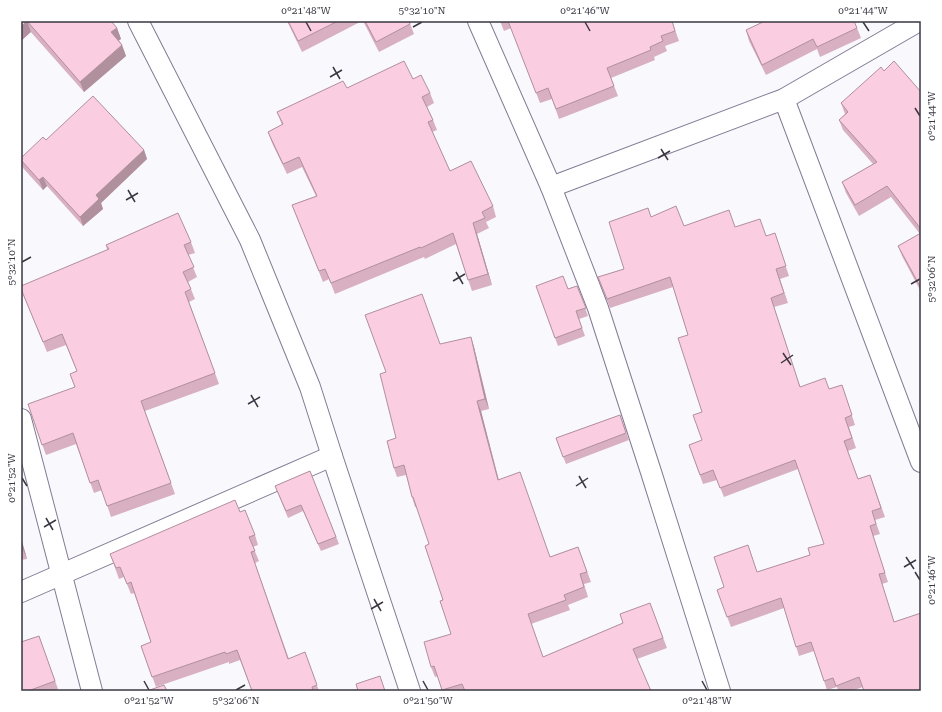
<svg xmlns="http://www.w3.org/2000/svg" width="942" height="712" font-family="'Roboto Serif',serif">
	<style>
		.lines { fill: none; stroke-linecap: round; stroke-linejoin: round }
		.street-casing { stroke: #837b94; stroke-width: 22 }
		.street { stroke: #fff; stroke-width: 20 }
		.wall { fill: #d8b0c1 }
		.shaded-wall { fill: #b0909d }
		.building { fill: #fbcde0; stroke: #b0909d }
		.ticks { fill: none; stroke: #3a3742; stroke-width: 1.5 }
		.neatline { fill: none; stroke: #3a3742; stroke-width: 1.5 }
		.ticks-label { font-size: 10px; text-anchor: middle; fill: #3a3742 }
	</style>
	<rect width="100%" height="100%" fill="#f9f8fd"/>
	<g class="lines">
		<defs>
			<g id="street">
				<polyline points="138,21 250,240 310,387 332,456 410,691"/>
				<polyline points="478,21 551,187 598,308 651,472 720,691"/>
				<polyline points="784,99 921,462"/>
				<polyline points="551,187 784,99 919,21"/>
				<polyline points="21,419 92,691"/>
				<polyline points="21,592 332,456"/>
			</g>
		</defs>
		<use href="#street" class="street-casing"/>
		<use href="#street" class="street"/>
	</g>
	<g class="wall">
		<polygon points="21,21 117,28 121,39 119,40 122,45 126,56 84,92"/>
		<polygon points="287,21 362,21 302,52"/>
		<polygon points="363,21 409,21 414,34 379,52"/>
		<polygon points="500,21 672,21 679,41 665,46 667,51 654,57 655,60 611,78 618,96 559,119 552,99 540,103 511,28 504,31"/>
		<polygon points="857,28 861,38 820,57 817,49 766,75 749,41 746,30"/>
		<polygon points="884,71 921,92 921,292 902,256 898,246 920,234 891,197 859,216 846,193 842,182 873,164 843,130 839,120 845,114 841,103"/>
		<polygon points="413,79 430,93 434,103 427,107 433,120 437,130 432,132 450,171 493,206 496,217 486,222 489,228 477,234 492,285 472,291 456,244 425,259 424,257 335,294 329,279 323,282 292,205 316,196 302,167 287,174 272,143 268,132 282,125 277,112 347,88"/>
		<polygon points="46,140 144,150 147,159 101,203 103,209 83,226 47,186 43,190 23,168 21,162 21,158"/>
		<polygon points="651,217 684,226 735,227 766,236 778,243 789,276 780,279 788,303 774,307 800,387 829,389 842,385 855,425 849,427 856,448 848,451 858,479 870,475 885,517 875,520 880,534 873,536 888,582 882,584 863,687 851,691 838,691 837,687 827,690 814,651 799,656 784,608 731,627 717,590 758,572 810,555 824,544 798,469 724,497 717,480 703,484 689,445 702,440 702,412 688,335 673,287 610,308 598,277 624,269"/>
		<polygon points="191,242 195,253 188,255 197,277 188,282 195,299 189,302 219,384 145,411 175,494 111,517 102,490 94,493 76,444 46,455 34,422 75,387 70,374 77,371 66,345 47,352 21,289 107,250 106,245"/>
		<polygon points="536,286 568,289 577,286 588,316 579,319 585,336 558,346"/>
		<polygon points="471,337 474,347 489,409 481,411 499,480 550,557 578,547 591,582 584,584 588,597 568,605 570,610 531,624 543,657 623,623 650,603 667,648 637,659 651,691 443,691 438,676 435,677 431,667 451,634 429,544 417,507 415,507 412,497 406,475 397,477 394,468 396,438 386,372"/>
		<polygon points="620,415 629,440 566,464 556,438"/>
		<polygon points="310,471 339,544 321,551 303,511 288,518 275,486"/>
		<polygon points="240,512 255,535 258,545 253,547 259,561 255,563 289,659 305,652 319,691 252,691 240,660 229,664 229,662 156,687 141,646 151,642 134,593 131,594 124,577 119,579 110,554"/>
		<polygon points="21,538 27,559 21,560"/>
		<polygon points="39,636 58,689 52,691 21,691"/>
	</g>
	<g class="shaded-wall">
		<polygon points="27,21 31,32 21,41 21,27"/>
		<polygon points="117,28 121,39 115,43 111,32"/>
		<polygon points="122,45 126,56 84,92 80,82"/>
		<polygon points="144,150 147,159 101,203 103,209 83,226 80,217 96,195"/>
		<polygon points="43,177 47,186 43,190 39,180"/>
		<polygon points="473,223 477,234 492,285 488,274"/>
		<polygon points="471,337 474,347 489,409 485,399"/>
		<polygon points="477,401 481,411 501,490 498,480"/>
		<polygon points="21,538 27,559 23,550 21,541"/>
	</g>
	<g class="building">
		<polygon points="21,21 27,21 21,27"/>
		<polygon points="27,21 111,21 117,28 111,32 122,45 80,82"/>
		<polygon points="288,21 338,21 298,41"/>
		<polygon points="365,21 409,21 410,24 376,42"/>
		<polygon points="508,21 672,21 675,31 661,36 663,41 650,47 651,50 607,68 614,86 556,109 548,88 536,93"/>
		<polygon points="765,21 854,21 857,28 817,47 813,39 762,65 746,30"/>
		<polygon points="404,61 413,79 421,75 430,93 422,97 433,120 428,122 450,171 471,161 493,206 482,212 485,218 473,223 488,274 468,280 453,233 421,248 420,247 331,283 325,269 319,271 292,205 317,196 299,157 283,164 268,132 283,124 277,112 343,81 347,88"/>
		<polygon points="894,61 921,92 921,229 887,186 855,205 842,182 877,162 839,120 848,112 841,103 881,67 884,71"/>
		<polygon points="93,96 144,150 96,195 99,199 80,217 43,177 39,180 21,160 21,158 43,137 46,140"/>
		<polygon points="676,206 684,226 729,210 735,227 760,219 766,236 775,233 786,266 776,269 784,293 771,298 800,387 825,378 829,389 842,385 852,415 845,418 852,438 844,441 858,479 870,475 881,508 872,511 876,524 870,526 885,573 879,574 894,622 921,613 921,691 864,691 859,677 836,686 833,678 824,681 811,642 796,647 781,598 727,617 717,590 724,587 714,557 748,545 757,572 810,555 808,548 824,544 795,460 720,488 713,470 700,475 689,445 702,440 693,415 702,412 678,338 688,335 670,277 607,299 598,277 624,269 609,222 648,208 651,217"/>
		<polygon points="178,213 191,242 184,245 194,267 183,272 191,289 185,292 215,373 141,401 171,483 107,506 98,480 90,483 73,433 42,445 28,404 75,387 70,374 77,371 62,334 43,342 21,289 21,286 109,249 106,245"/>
		<polygon points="921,233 921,288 898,246"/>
		<polygon points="563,276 568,289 577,286 586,308 576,311 582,328 555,338 536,286"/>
		<polygon points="422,294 440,344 471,337 485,399 477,401 498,480 520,472 550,557 578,547 587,572 580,574 584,587 564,595 566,600 528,614 543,657 623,623 620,614 650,603 663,638 633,649 651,691 465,691 462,684 442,690 434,666 431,667 424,642 451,634 440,601 443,600 425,546 429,544 413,497 412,497 404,465 394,468 387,441 396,438 380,374 386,372 365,315"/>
		<polygon points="620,415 626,433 563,457 556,438"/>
		<polygon points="310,471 336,537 318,544 301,505 286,511 275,486"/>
		<polygon points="235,500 240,512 245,510 255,535 249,537 255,551 251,552 288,659 305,652 317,685 312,687 313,691 252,691 237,650 226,654 225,652 152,677 141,646 151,642 131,582 127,584 120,567 116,568 110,554"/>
		<polygon points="21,541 23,550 21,550"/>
		<polygon points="39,636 55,681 28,691 21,691 21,642"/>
		<polygon points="380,676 385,691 358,691 356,684"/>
		<polygon points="164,685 167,691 147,691"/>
	</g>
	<path class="ticks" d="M306 22 311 31M585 22 590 31M863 22 869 31M413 27 422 22M333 67 340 79M330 77 342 70M915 108 920 116M661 149 668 160M658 158 670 151M128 190 135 202M126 200 138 193M22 262 31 257M456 272 463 284M453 281 465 274M911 284 920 279M783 353 791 365M781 363 793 355M251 395 258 407M248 404 260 397M579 476 586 488M22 478 27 486M576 486 588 478M46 518 53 530M44 527 56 520M906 557 914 569M904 567 916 560M915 572 920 580M374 599 381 611M371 609 383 602M144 681 149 690M423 681 428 690M702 681 707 690M236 690 245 685"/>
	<rect width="942" height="712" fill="none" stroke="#ffffff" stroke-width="44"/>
	<rect x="22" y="22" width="898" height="668" class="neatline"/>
	<g class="ticks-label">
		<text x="306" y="14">0°21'48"W</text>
		<text x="422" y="14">5°32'10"N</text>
		<text x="585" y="14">0°21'46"W</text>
		<text x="863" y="14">0°21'44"W</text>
		<text transform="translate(931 116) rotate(-90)" y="4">0°21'44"W</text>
		<text transform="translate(11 262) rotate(-90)" y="4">5°32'10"N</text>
		<text transform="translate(931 279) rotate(-90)" y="4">5°32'06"N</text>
		<text transform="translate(11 478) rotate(-90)" y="4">0°21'52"W</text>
		<text transform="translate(931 580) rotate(-90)" y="4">0°21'46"W</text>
		<text x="149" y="704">0°21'52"W</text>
		<text x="236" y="704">5°32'06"N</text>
		<text x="428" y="704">0°21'50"W</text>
		<text x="707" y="704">0°21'48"W</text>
	</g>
</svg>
